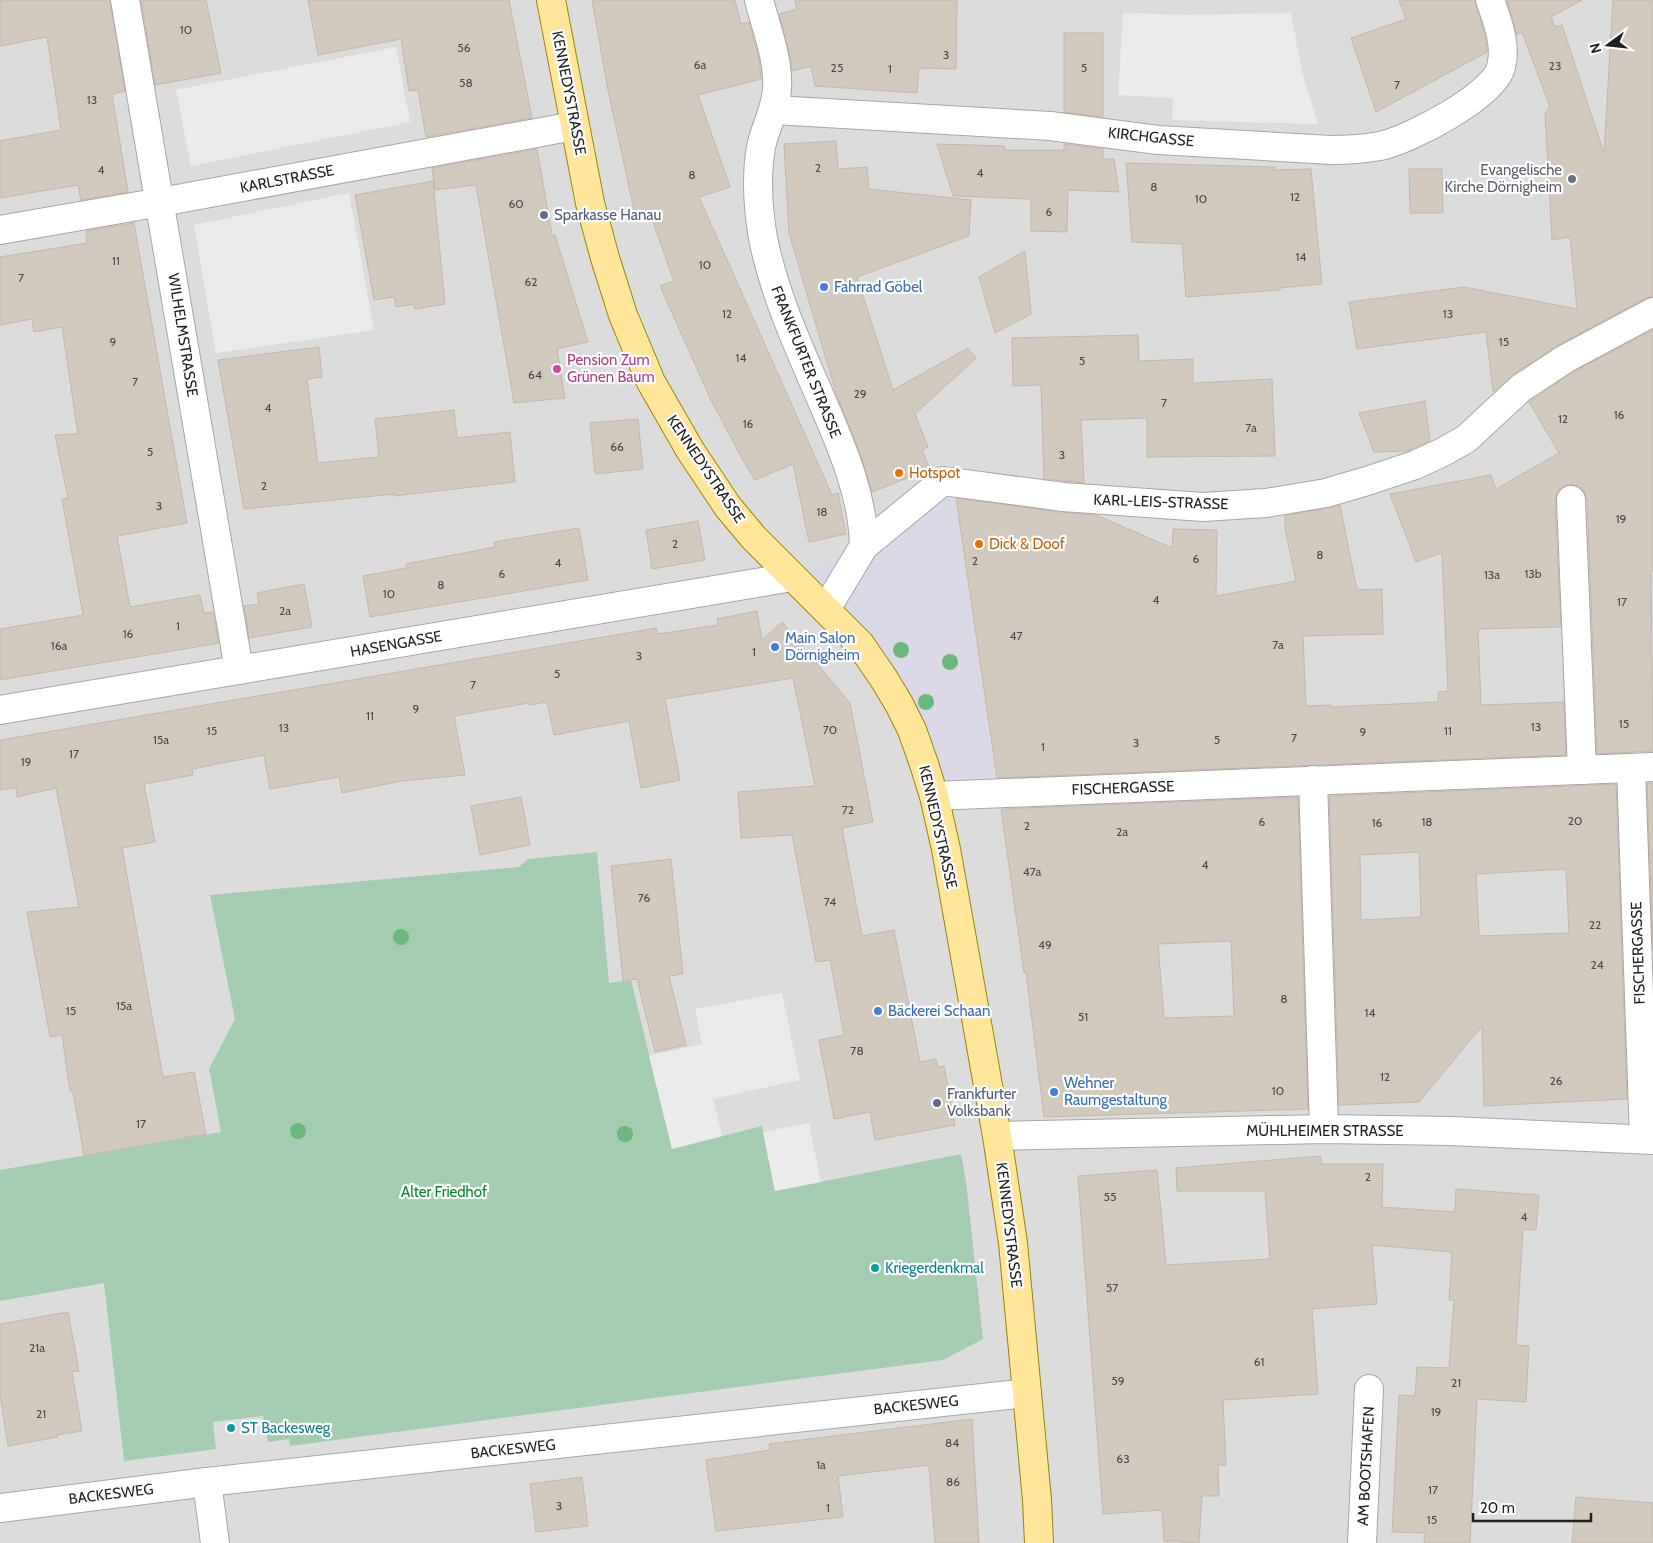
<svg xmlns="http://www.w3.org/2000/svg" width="1653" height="1543" font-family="Cabin,sans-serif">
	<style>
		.residential { fill: #dddcdc }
		.cemetery { fill: #a3ccb1 }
		.parking { fill: #ebebeb }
		.plaza { fill: #dbd8e7 }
		.building { fill: #d1c9bd; stroke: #c4b8a5; fill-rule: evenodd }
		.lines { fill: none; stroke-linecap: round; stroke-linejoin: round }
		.minor-casing { stroke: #a6a6a6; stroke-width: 30 }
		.major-casing { stroke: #9a8300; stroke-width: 30 }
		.minor { stroke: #fff; stroke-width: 28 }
		.major { stroke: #ffe69b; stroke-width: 28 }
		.tree { fill: #6cb77b }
		.worship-dot { fill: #6b7280; stroke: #fff; stroke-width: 2 }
		.service-dot { fill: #5c6f8a; stroke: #fff; stroke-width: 2 }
		.shop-dot { fill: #3f7fe0; stroke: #fff; stroke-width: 2 }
		.hotel-dot { fill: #d1479c; stroke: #fff; stroke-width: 2 }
		.food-dot { fill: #e8710a; stroke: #fff; stroke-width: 2 }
		.culture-dot { fill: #0f9aa8; stroke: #fff; stroke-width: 2 }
		.labels { text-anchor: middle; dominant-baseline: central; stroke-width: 4.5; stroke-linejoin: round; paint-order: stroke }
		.number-label { font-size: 12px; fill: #4c4a46 }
		.street-label { font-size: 15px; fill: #1f1f1f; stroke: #fff }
		.worship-label { font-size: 15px; fill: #5b616d; stroke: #fff; text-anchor: end }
		.service-label { font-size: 15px; fill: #4e5e75; stroke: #fff; text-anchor: start }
		.shop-label { font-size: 15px; fill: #366cbe; stroke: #fff; text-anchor: start }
		.hotel-label { font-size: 15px; fill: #b23c85; stroke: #fff; text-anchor: start }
		.food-label { font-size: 15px; fill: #c56008; stroke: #fff; text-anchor: start }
		.park-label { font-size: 15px; fill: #008925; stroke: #fff }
		.culture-label { font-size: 15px; fill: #0d838f; stroke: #fff; text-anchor: start }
	</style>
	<rect width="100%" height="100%" fill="#f1efe4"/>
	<rect class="residential" x="0" y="0" width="1653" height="1543"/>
	<polygon class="cemetery" points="597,852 609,983 631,980 672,1149 762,1126 775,1191 961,1154 966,1181 983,1339 943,1360 290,1446 289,1439 268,1442 263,1416 213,1422 216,1449 124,1461 104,1283 0,1301 0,1170 221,1132 209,1069 235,1019 210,895 519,867 528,859"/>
	<g class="parking">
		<polygon points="1123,13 1186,15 1291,13 1302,72 1318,124 1172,120 1173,98 1118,95"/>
		<polygon points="396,47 410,122 191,166 176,90"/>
		<polygon points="349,193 374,330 216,353 194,225"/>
		<polygon points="782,993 800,1080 713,1099 722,1136 672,1149 649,1056 702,1044 695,1009"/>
		<polygon points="809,1123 821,1182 775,1191 763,1132"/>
	</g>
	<polygon class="plaza" points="943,481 956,496 998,793 934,796 912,730 792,577 864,546"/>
	<g class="building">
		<polygon points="0,0 110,0 125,91 112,94 128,192 81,200 78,185 0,198 0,141 61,130 47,37 0,46"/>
		<polygon points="141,0 206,0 221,73 155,85"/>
		<polygon points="308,0 509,0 532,118 426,137 418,90 409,91 401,39 318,55"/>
		<polygon points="592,0 735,0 741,24 749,22 759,58 761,79 698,95 730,187 699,197 832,495 838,493 846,534 809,542 793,464 755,480 744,462 711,400 660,286 674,281 650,214 636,219 608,90"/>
		<polygon points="795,0 957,0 956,69 919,68 917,93 815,86 811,66 792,71 789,52 779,14 797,9"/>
		<polygon points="1399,0 1475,0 1485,36 1487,52 1376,112 1351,38 1406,19"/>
		<polygon points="1507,0 1582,0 1551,17 1555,27 1562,25 1604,153 1613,0 1653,0 1653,296 1646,298 1558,345 1512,375 1493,392 1486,332 1357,349 1349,302 1464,287 1577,309 1570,237 1552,240 1545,114 1550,107 1522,32 1517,35"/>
		<polygon points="1064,33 1103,33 1103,117 1064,112"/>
		<polygon points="836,141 838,169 867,167 869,189 971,200 969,236 857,277 893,390 968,348 976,358 915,414 928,447 922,450 930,469 872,492 860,453 836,393 789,233 784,144"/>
		<polygon points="937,144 1005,146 1005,150 1064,150 1064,144 1103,149 1103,159 1114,159 1119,192 1068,190 1067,232 1031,231 1031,199 953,196"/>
		<polygon points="537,149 552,235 555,235 588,342 557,349 565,398 514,403 476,185 435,190 432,168"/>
		<polygon points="1126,163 1276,167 1271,170 1311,169 1322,284 1280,288 1280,290 1186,297 1182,244 1132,242"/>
		<polygon points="1409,169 1442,169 1443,213 1410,213"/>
		<polygon points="433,181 445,304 415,309 413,304 396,307 394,297 374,300 355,195"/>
		<polygon points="134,223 187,523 117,536 130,607 200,595 204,613 213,612 219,643 0,680 0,629 83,615 62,499 68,498 55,435 78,434 62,327 34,332 32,319 0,325 0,257 87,243 86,231"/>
		<polygon points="1025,251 1031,314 995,333 979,277"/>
		<polygon points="1653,330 1653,571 1651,571 1653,751 1597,754 1587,499 1584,492 1579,486 1570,484 1563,487 1557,492 1555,501 1561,627 1478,629 1481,705 1564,702 1566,755 997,778 956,498 1061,512 1096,515 1172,548 1173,529 1217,530 1216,596 1296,581 1285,528 1285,516 1340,505 1357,590 1382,589 1383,634 1303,636 1306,706 1331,705 1331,707 1438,702 1438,692 1448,691 1442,553 1416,562 1390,494 1491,475 1496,489 1559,453 1529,402 1573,372"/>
		<polygon points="1138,335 1139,361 1193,359 1193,383 1272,379 1275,456 1147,457 1147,418 1081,420 1084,483 1044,479 1041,385 1013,386 1012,338"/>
		<polygon points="319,347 322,377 307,379 318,463 379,457 375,419 454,410 457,438 510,432 515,482 394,496 394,494 244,509 218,360"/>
		<polygon points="1425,401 1430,441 1407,451 1374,452 1359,413"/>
		<polygon points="638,419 643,469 595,474 590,423"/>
		<polygon points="698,521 705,560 652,569 646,530"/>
		<polygon points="579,528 588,580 370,617 363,576 406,568 406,564 495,547 494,542"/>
		<polygon points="304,584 312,627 249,638 244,606 259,604 257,593"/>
		<polygon points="757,611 762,640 782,622 850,703 873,822 842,828 862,936 894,930 920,1062 936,1059 938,1067 944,1066 955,1125 875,1140 870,1112 834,1119 819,1040 844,1035 830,960 816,962 792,835 741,838 738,792 815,786 793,678 665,699 680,780 641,788 629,721 554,735 547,702 529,705 529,703 454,716 465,775 402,781 342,793 339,777 270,789 264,755 192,769 193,775 144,784 155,842 122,848 163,1077 194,1072 206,1134 84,1156 73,1091 70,1091 62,1035 50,1037 27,912 79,907 56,788 17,797 16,788 0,790 0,740 656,628 658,634 718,625 717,619"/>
		<polygon points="1647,783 1653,783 1653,950"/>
		<path d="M1616 784 1627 1099 1484 1106 1482 1026 1419 1102 1339 1105 1329 796ZM1419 852 1421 917 1361 920 1360 855ZM1566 869 1569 933 1479 936 1476 874Z"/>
		<polygon points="521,797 530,845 480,855 471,806"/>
		<path d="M1298 797 1308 1109 1044 1117 1026 972 1024 973 1001 809ZM1231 941 1234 1016 1164 1018 1158 944Z"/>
		<polygon points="671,859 683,974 669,976 686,1045 655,1052 637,979 623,981 611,866"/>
		<polygon points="1321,1156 1321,1164 1383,1164 1382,1207 1455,1212 1456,1189 1539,1195 1536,1230 1523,1229 1516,1345 1529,1346 1526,1402 1477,1399 1470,1543 1424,1543 1425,1533 1392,1532 1399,1395 1415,1396 1417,1367 1449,1368 1454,1300 1449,1300 1452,1252 1372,1245 1377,1304 1312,1309 1318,1394 1223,1400 1226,1465 1218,1465 1219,1496 1202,1496 1199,1543 1164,1541 1162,1510 1103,1514 1078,1176 1157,1170 1166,1265 1270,1259 1265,1191 1177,1191 1176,1168"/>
		<polygon points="68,1312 79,1371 72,1372 82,1431 57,1435 58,1437 8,1446 0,1395 0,1324"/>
		<polygon points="972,1419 979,1543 935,1543 929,1465 838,1476 843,1517 716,1531 706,1460 770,1450 769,1444"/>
		<polygon points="582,1477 588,1526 536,1532 530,1484"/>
		<polygon points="1576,1497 1653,1503 1653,1543 1572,1543"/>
	</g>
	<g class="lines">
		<defs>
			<g id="minor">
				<polyline points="125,0 239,670"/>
				<path d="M759 0C766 28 779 59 777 89 776 110 765 127 761 147 756 176 758 209 763 238 775 298 801 352 825 408 844 452 863 498 864 546"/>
				<path d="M774 110 1050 126 1158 140 1331 150C1347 150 1363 149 1380 146 1409 140 1494 96 1501 67 1507 45 1497 20 1490 0"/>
				<polyline points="0,230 161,202 574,126"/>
				<polyline points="1571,500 1582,770"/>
				<polyline points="826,609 864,546 943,481 1063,497 1203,507 1266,503 1326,493 1367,481 1415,465 1443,452 1466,439 1521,388 1565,359 1653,312"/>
				<polyline points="0,710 792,577"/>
				<polyline points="1631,768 1644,1139"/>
				<polyline points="1313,780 1324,1129"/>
				<polyline points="934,796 1653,767"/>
				<polyline points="997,1136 1324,1129 1450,1131 1653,1140"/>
				<polyline points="207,1482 215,1543"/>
				<polyline points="0,1508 207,1482 1027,1393"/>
				<polyline points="1362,1543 1369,1389"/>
			</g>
			<polyline id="major" points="551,0 590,203 605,258 623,315 651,382 690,450 728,507 754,538 860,644 884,679 899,704 912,730 924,764 934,796 946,849 997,1136 1013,1243 1037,1500 1039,1543"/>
		</defs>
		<use href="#minor" class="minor-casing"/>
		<use href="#major" class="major-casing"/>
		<use href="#minor" class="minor"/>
		<use href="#major" class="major"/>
	</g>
	<g class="tree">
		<circle cx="901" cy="650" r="8"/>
		<circle cx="950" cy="662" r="8"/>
		<circle cx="926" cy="702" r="8"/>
		<circle cx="401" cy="937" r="8"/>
		<circle cx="298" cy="1131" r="8"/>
		<circle cx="625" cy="1134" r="8"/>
	</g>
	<circle class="worship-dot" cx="1572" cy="179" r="5"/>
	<g class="service-dot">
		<circle cx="544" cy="215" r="5"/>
		<circle cx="937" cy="1103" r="5"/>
	</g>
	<g class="shop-dot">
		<circle cx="824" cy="287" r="5"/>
		<circle cx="775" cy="647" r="5"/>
		<circle cx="878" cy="1011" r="5"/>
		<circle cx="1054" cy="1092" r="5"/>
	</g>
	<circle class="hotel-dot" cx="557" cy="369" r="5"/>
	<g class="food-dot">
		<circle cx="899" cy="473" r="5"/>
		<circle cx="979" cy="544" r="5"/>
	</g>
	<g class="culture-dot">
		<circle cx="875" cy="1268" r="5"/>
		<circle cx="231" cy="1428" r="5"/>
	</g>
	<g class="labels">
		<g class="number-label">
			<text x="186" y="29">10</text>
			<text x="464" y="47">56</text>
			<text x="946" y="54">3</text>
			<text x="700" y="64">6a</text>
			<text x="1555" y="65">23</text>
			<text x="837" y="67">25</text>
			<text x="1084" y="67">5</text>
			<text x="890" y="68">1</text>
			<text x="466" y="82">58</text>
			<text x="1397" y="84">7</text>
			<text x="92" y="99">13</text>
			<text x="818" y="167">2</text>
			<text x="101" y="169">4</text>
			<text x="980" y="172">4</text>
			<text x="692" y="174">8</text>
			<text x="1154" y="186">8</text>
			<text x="1295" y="196">12</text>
			<text x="1201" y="198">10</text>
			<text x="516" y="203">60</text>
			<text x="1049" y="211">6</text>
			<text x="1301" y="256">14</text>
			<text x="116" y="260">11</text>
			<text x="705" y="264">10</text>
			<text x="21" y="277">7</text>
			<text x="531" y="281">62</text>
			<text x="727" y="313">12</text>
			<text x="1448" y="313">13</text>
			<text x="113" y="341">9</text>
			<text x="1504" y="341">15</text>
			<text x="741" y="357">14</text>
			<text x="1082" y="360">5</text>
			<text x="535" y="374">64</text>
			<text x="135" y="381">7</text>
			<text x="860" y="393">29</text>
			<text x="1164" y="402">7</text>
			<text x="268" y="407">4</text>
			<text x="1619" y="414">16</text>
			<text x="1563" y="418">12</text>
			<text x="748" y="423">16</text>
			<text x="1251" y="427">7a</text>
			<text x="617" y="446">66</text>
			<text x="150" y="451">5</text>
			<text x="1062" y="454">3</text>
			<text x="264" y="485">2</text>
			<text x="159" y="505">3</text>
			<text x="822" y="511">18</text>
			<text x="1621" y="518">19</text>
			<text x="675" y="543">2</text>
			<text x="1320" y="554">8</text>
			<text x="1196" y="558">6</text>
			<text x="975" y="560">2</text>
			<text x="558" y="562">4</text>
			<text x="502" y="573">6</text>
			<text x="1533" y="573">13b</text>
			<text x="1492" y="574">13a</text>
			<text x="441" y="584">8</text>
			<text x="389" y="593">10</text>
			<text x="1156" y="599">4</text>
			<text x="1622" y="601">17</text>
			<text x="285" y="610">2a</text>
			<text x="178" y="625">1</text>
			<text x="128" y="633">16</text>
			<text x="1016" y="635">47</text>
			<text x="1278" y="644">7a</text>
			<text x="59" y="645">16a</text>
			<text x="754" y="651">1</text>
			<text x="639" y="655">3</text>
			<text x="557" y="673">5</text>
			<text x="473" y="684">7</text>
			<text x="416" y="708">9</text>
			<text x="370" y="715">11</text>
			<text x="1624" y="723">15</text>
			<text x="1536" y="726">13</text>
			<text x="284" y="727">13</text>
			<text x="830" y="729">70</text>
			<text x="212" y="730">15</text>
			<text x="1448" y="730">11</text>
			<text x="1363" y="731">9</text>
			<text x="1294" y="737">7</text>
			<text x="161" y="739">15a</text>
			<text x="1217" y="739">5</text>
			<text x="1136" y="742">3</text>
			<text x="1043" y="746">1</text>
			<text x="74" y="753">17</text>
			<text x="26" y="761">19</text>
			<text x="848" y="809">72</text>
			<text x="1575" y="820">20</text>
			<text x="1262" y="821">6</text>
			<text x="1427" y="821">18</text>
			<text x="1377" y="822">16</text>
			<text x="1027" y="825">2</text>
			<text x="1122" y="831">2a</text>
			<text x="1205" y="864">4</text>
			<text x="1032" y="871">47a</text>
			<text x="644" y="897">76</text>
			<text x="830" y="901">74</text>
			<text x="1595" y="924">22</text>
			<text x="1045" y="944">49</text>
			<text x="1597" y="964">24</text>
			<text x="1284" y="998">8</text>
			<text x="124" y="1005">15a</text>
			<text x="71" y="1010">15</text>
			<text x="1370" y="1012">14</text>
			<text x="1083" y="1016">51</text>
			<text x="857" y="1050">78</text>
			<text x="1385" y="1076">12</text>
			<text x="1556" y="1080">26</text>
			<text x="1278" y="1090">10</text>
			<text x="141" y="1123">17</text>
			<text x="1368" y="1176">2</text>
			<text x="1110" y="1196">55</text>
			<text x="1524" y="1216">4</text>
			<text x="1112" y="1287">57</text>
			<text x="37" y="1347">21a</text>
			<text x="1259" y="1361">61</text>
			<text x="1118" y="1380">59</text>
			<text x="1456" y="1382">21</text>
			<text x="1436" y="1411">19</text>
			<text x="41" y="1413">21</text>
			<text x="952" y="1442">84</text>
			<text x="1123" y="1458">63</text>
			<text x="821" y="1464">1a</text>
			<text x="953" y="1481">86</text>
			<text x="1433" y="1489">17</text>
			<text x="559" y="1505">3</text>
			<text x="828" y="1507">1</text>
			<text x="1432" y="1519">15</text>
		</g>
		<g class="street-label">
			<text transform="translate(569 93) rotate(79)">KENNEDYSTRASSE</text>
			<text transform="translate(1151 137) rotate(6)">KIRCHGASSE</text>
			<text transform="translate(287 179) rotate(-11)">KARLSTRASSE</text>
			<text transform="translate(183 335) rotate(81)">WILHELMSTRASSE</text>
			<text transform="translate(806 362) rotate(68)">FRANKFURTER STRASSE</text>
			<text transform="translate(706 469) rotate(56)">KENNEDYSTRASSE</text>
			<text transform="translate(1161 502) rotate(2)">KARL-LEIS-STRASSE</text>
			<text transform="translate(396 644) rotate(-10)">HASENGASSE</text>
			<text transform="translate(1123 788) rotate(-2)">FISCHERGASSE</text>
			<text transform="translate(938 827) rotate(77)">KENNEDYSTRASSE</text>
			<text transform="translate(1638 953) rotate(-92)">FISCHERGASSE</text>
			<text x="1325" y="1131">MÜHLHEIMER STRASSE</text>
			<text transform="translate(1009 1225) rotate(83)">KENNEDYSTRASSE</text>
			<text transform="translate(916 1405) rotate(-6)">BACKESWEG</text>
			<text transform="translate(513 1449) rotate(-6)">BACKESWEG</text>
			<text transform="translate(1366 1466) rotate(-87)">AM BOOTSHAFEN</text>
			<text transform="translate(111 1494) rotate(-7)">BACKESWEG</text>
		</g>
		<g class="worship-label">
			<text x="1562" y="170">Evangelische<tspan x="1562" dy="17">Kirche Dörnigheim</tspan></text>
		</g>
		<g class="service-label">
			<text x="554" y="215">Sparkasse Hanau</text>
			<text x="947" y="1094">Frankfurter<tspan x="947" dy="17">Volksbank</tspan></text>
		</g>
		<g class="shop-label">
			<text x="834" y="287">Fahrrad Göbel</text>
			<text x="785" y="638">Main Salon<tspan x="785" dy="17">Dörnigheim</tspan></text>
			<text x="888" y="1011">Bäckerei Schaan</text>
			<text x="1064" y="1083">Wehner<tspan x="1064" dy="17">Raumgestaltung</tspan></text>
		</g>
		<g class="hotel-label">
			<text x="567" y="360">Pension Zum<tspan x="567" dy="17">Grünen Baum</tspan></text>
		</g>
		<g class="food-label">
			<text x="909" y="473">Hotspot</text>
			<text x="989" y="544">Dick &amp; Doof</text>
		</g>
		<g class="park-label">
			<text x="444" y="1192">Alter Friedhof</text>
		</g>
		<g class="culture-label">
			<text x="885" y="1268">Kriegerdenkmal</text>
			<text x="241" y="1428">ST Backesweg</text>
		</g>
	</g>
	<g transform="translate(1608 45) rotate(255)" stroke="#ffffff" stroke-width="4" paint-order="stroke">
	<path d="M0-4L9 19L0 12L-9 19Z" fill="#1f1f1f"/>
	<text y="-8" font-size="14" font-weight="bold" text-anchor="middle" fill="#1f1f1f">N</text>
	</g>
	<path d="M1473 1513v8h118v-8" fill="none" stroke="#1f1f1f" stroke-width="2.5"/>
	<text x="1480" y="1513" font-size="15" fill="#1f1f1f" stroke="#ffffff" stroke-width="4" paint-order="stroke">20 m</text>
</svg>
